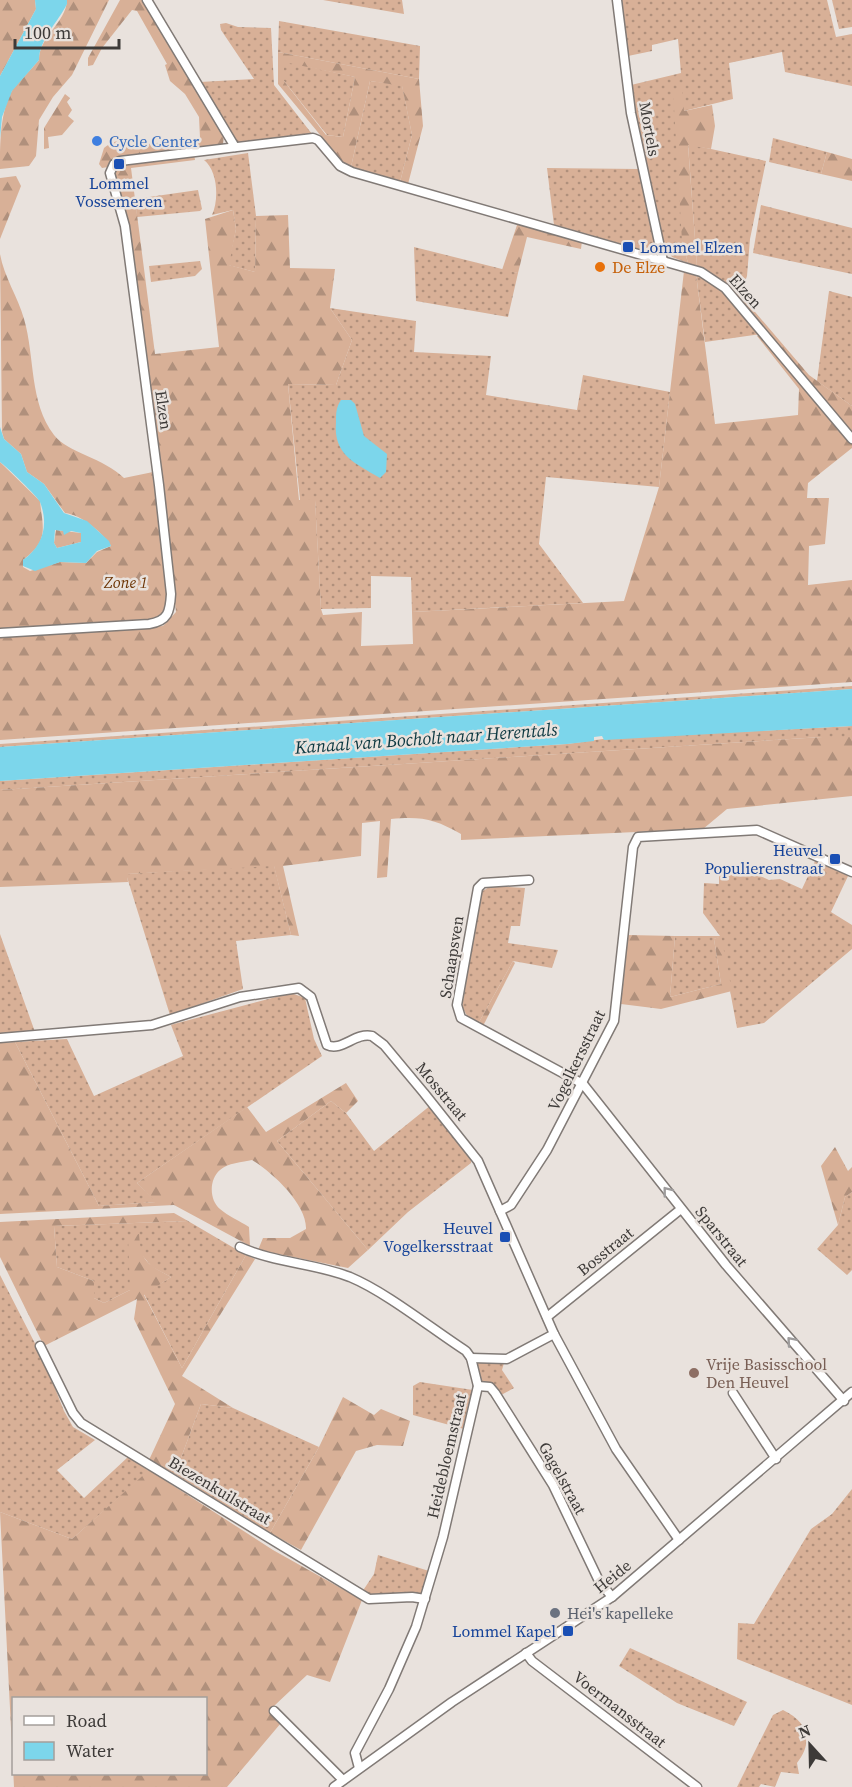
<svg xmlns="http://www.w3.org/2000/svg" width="852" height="1787" font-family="'Source Serif 4',serif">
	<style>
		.grass { fill: url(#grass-dots) }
		.forest { fill: url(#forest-firs); fill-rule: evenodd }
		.water { fill: #7cd6eb; fill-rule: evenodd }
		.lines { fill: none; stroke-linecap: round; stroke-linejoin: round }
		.street-casing { stroke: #817a76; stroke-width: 11 }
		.street { stroke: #fff; stroke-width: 8 }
		.oneway { stroke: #9e9c9c }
		.shop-dot { fill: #3f7fe0; stroke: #e9e2dd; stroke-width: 2 }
		.transit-dot { fill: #1a4fb4; stroke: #e9e2dd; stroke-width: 2 }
		.food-dot { fill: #e8710a; stroke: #e9e2dd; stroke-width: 2 }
		.education-dot { fill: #8d6e63; stroke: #e9e2dd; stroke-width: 2 }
		.worship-dot { fill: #6b7280; stroke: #e9e2dd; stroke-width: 2 }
		.labels { text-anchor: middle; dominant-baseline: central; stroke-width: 5; stroke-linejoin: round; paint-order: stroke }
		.street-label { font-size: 16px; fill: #3d3a38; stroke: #e9e2dd }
		.shop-label { font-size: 16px; fill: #366cbe; stroke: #e9e2dd; text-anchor: start }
		.transit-label { font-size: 16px; fill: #164399; stroke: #e9e2dd; text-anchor: end }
		.food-label { font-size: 16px; fill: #c56008; stroke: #e9e2dd; text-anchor: start }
		.park-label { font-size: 16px; font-style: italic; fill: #6c3404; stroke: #e9e2dd }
		.education-label { font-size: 16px; fill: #785e54; stroke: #e9e2dd; text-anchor: start }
		.worship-label { font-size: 16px; fill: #5b616d; stroke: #e9e2dd; text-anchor: start }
		.water-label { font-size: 18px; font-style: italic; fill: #0c3841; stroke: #e9e2dd }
	</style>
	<defs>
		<pattern id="grass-dots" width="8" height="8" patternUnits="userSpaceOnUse" patternTransform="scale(1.5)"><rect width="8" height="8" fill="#d8b097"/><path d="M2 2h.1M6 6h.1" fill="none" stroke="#b0907c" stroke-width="1.8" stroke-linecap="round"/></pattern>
		<pattern id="forest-firs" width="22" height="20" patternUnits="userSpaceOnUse" patternTransform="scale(1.5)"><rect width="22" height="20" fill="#d8b097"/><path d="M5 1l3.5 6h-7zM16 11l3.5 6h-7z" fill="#b0907c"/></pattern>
	</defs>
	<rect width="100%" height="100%" fill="#e9e2dd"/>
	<g class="grass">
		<polygon points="323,0 402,0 404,14"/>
		<polygon points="619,0 827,0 836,37 852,34 852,86 785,72 782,52 729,63 733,99 684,111 682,241 688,263 672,257 662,243 633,113 631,85 681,73 678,39 652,45 652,51 628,56"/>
		<polygon points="832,0 852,0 852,27 839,29"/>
		<polygon points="279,21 420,46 419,79 278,52"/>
		<polygon points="226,23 238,27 271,28 274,85 312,134 237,143 200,82 254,79 221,30 220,24"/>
		<polygon points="284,61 355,77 343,137 327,135 284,81"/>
		<polygon points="370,81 402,85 412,135 400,182 351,167"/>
		<polygon points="773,138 827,152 821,174 769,162"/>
		<polygon points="688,144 766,161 750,239 747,276 739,298 724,281 697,266"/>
		<path d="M248 153 256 216 255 272 228 265 236 229 233 210 212 215C219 200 218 171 204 160Z"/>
		<polygon points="547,168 639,169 661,255 554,225"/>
		<polygon points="198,190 202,209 200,211 137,217 135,199"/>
		<polygon points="761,205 852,228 852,274 753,253"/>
		<polygon points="414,247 518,273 508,317 416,301"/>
		<polygon points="200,261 202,269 195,276 151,282 149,266"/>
		<polygon points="696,274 721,287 761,334 705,342"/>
		<polygon points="829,291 852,297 852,406 817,381"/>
		<polygon points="330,308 416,321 414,352 491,356 486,395 577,410 583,375 670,392 659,487 546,477 539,544 583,603 412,612 411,577 371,576 371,608 321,609 315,500 300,500 288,384 336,385 352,340"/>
		<polygon points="852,686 852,689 0,747 0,744"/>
		<polygon points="852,726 852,737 822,737 0,790 0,781 567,744 603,739"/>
		<polygon points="816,859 849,874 831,912 852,925 852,949 764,1023 737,1028 720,937 714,939 721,984 670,997 675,936 720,936 703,913 704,883 719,884 719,872 750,871 769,880 780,879 802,889"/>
		<polygon points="274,865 291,935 236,941 243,989 170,1015 126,874"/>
		<polygon points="491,886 525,888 520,926 511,926 508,943 558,950 552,968 513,961 478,1024 469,1019 462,1007 479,899 481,892"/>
		<polygon points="0,934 35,1032 0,1034"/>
		<polygon points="291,993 305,998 314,1039 322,1056 137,1183 157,1202 99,1206 15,1042 67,1039 94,1096 183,1056 171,1025 174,1024"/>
		<polygon points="331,1101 346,1113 374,1151 431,1105 471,1156 471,1163 408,1212 368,1250 277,1141"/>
		<polygon points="852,1192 852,1270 847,1275 817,1249 838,1225 845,1197"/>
		<polygon points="188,1221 246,1255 182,1368 144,1294 171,1277 152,1267 141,1254 130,1276 130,1290 104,1303 94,1298 94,1281 57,1267 54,1226"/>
		<polygon points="0,1275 45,1363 64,1411 73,1427 95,1440 57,1470 84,1498 128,1457 149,1471 72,1539 0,1512"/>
		<polygon points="477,1360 504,1363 502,1370 514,1388 501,1395 493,1384 480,1381 474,1363"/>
		<polygon points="420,1382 473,1390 464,1429 413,1415 413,1386"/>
		<polygon points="201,1404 233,1408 319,1447 270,1533 175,1474"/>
		<polygon points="852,1489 852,1705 737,1659 738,1623 754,1624 811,1529 832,1514"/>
		<polygon points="378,1555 429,1571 424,1591 419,1594 375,1597 362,1592 374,1574"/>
		<polygon points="630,1648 747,1702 734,1726 677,1703 619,1666"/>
		<path d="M783 1710C808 1722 814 1741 797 1763L799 1774 781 1772 775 1787 761 1784 759 1787H737L773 1715Z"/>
	</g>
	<g class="forest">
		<polygon points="0,0 35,0 36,9 0,76"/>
		<path d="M67 0H109L72 75 53 97 39 120 36 156 29 166 0 169C0 144 0 110 13 89 21 79 31 70 39 60 39 36 66 23 67 0Z"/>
		<path d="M120 0H145L224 135 223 144 120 157 109 163 108 167 102 168 99 164 104 148C114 140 126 137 138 145L194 139 200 138 199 117 185 94 170 81 165 65 167 64 137 11 132 10 102 48 93 65 88 66V58Z"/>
		<path d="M278 52 419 79 423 126 408 184 400 182 412 135 402 86 370 81 351 167 345 165 278 84ZM284 62 355 77 343 137 326 135 284 81Z"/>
		<polygon points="682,90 684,111 712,105 715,126 711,149 688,145 697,266 688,263 682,241 673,91"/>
		<polygon points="65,94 70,98 67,102 72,110 68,116 74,121 62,135 48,137 49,148 44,149 44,128"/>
		<polygon points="827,152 852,159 852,181 821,174"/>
		<polygon points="194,154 195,160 131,168 155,354 219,347 205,219 233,210 236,229 229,265 255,272 256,216 288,215 290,268 335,269 330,308 352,340 336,385 288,384 299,500 315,499 321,609 323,615 362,612 361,646 413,644 412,612 624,601 659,487 684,271 696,274 715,424 798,415 799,389 757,336 761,334 852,444 852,448 808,483 807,498 829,498 825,544 809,546 808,585 852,580 852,682 0,740 0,637 163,626 176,612 159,455 127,218 114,174 116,166 126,163"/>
		<polygon points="16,176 21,186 0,239 0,178"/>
		<polygon points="518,222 582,241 581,249 527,237 518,273 502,270"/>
		<path d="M0 254C4 277 18 297 24 319 35 356 29 403 54 435 68 453 104 458 124 478L153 472 168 596 167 610 162 618 0 630V462L40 501C43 529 49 541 23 560V567L30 571 60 562 86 563 97 552 111 546C102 532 82 515 65 513L44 484 27 472 21 454 4 439 2 432Z"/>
		<polygon points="744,299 809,375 852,406 852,434 743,302"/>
		<polygon points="56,530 81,533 81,542 57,548 54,543"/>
		<path d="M822 737H852V796L727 809 703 829 461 840V834C435 819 421 816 391 819L387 877 377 878 380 821 362 823 361 856 283 866 299 936 291 935 274 866 127 874 128 882 0 887V790Z"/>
		<polygon points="628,935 675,936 670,997 721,984 714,939 721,936 732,991 661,1009 621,1004"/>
		<polygon points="513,961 515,963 483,1026 478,1024"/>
		<path d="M15 1042 99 1206 156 1202 137 1183 247 1107 266 1132 346 1083 358 1101 346 1113 331 1101 277 1141 368 1250 348 1268 258 1250 263 1238H290L306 1229C307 1204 272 1172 252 1160 243 1162 227 1163 220 1170 209 1179 209 1200 220 1209 228 1216 240 1221 249 1227L250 1246 174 1205 0 1214V1043Z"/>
		<polygon points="835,1147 848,1171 852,1167 852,1192 845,1197 838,1225 821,1166"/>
		<path d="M174 1213 188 1221 54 1226 57 1267 94 1281V1298L104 1303 130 1290 128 1236 139 1234C141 1262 147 1264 171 1277L144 1295 182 1368 246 1255 255 1259 182 1376 233 1408 201 1404 175 1474 149 1460 175 1404 134 1319 137 1299 44 1346 0 1257V1222Z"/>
		<polygon points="343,1397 374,1415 381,1409 410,1421 403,1446 377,1445 356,1451 301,1550 270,1533 319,1447"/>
		<path d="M149 1470 273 1550 362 1600 330 1682 307 1675 274 1706 269 1711 281 1723 227 1787H14L0 1512 72 1539ZM14 1698H206V1774H14Z"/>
	</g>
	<g class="water">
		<path d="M35 0H67V4C58 22 39 40 39 60L12 91 2 117 0 138V76L36 9Z"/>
		<path d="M341 400H351L355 404 364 436 387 454 386 472 380 478C355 463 333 455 336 422 336 414 336 407 341 400Z"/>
		<path d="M0 427 4 439 21 454 27 472 44 484 64 513 87 521 109 541 111 546 97 551 86 563 60 562 35 571 23 566V560C43 546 49 525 40 502 39 498 5 465 0 462ZM55 530 63 531 64 535 71 531 81 533V542L57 548 54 543Z"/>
		<polygon points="852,689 852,726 604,740 602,736 594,737 594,741 567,744 0,781 0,747"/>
	</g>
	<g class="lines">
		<defs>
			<g id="street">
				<polyline points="147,0 235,147"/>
				<polyline points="617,0 631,113 663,261"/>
				<path d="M0 633 149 624C168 621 170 612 171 594L159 485 125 226 110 173 114 164 120 161 313 138 318 140 340 166 352 172 701 272 725 288 852 439"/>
				<polyline points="529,880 483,883 478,888 457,1005 461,1018 583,1084 726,1265 844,1401"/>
				<path d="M0 1038 152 1025 240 997 299 988 311 997 327 1045C342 1052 355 1032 372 1036L384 1045 424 1093 478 1161 554 1334 616 1449 679 1540"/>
				<polyline points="500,1211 511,1205 547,1150 614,1021 633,847 638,837 757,830 852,872"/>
				<path d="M240 1247C275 1263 314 1263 350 1277 386 1292 432 1329 466 1351L471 1358 478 1386 443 1537 416 1627 389 1689 355 1753 359 1768"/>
				<polyline points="547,1317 681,1209"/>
				<polyline points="40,1346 73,1413 81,1423 369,1599 412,1597 425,1599"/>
				<polyline points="471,1358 507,1359 554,1334"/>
				<polyline points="478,1386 490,1387 495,1393 553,1485 599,1581 612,1597"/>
				<polyline points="733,1393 776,1459"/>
				<polyline points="526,1653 532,1661 697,1787"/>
				<polyline points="274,1711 343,1780"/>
				<polyline points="334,1787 452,1702 612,1597 852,1392"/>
			</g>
		</defs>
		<use href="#street" class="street-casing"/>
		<use href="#street" class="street"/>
	</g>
	<defs><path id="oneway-chevron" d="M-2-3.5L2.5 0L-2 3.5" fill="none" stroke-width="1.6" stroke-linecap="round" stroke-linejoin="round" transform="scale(1.5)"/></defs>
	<g class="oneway">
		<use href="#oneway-chevron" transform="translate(667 1191) rotate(-128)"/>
		<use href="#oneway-chevron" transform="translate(791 1341) rotate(-131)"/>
	</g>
	<circle class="shop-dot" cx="97" cy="141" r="6"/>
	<g class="transit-dot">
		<rect x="113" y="158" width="12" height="12" rx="3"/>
		<rect x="622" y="241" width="12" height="12" rx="3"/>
		<rect x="829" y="853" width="12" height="12" rx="3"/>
		<rect x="499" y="1231" width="12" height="12" rx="3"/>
		<rect x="562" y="1625" width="12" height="12" rx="3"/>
	</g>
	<circle class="food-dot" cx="600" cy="267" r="6"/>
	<circle class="education-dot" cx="694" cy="1373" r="6"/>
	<circle class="worship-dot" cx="555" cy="1613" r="6"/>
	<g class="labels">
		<g class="street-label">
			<text transform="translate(650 129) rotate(80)">Mortels</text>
			<text transform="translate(746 291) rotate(48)">Elzen</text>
			<text transform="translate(164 410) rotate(82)">Elzen</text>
			<text transform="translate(451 957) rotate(-81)">Schaapsven</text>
			<text transform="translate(576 1060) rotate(-64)">Vogelkersstraat</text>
			<text transform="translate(442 1091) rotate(50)">Mosstraat</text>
			<text transform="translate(722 1236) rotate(51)">Sparstraat</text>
			<text transform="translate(605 1251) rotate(-39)">Bosstraat</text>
			<text transform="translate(446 1456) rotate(-77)">Heidebloemstraat</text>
			<text transform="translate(563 1478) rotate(61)">Gagelstraat</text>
			<text transform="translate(220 1490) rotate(31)">Biezenkuilstraat</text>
			<text transform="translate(612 1576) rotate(-39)">Heide</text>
			<text transform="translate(620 1709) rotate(38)">Voermansstraat</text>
		</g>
		<g class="shop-label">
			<text x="109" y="141">Cycle Center</text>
		</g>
		<g class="transit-label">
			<text x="119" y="183" text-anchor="middle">Lommel<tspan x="119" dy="18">Vossemeren</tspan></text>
			<text x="640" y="247" text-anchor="start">Lommel Elzen</text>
			<text x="823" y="850">Heuvel<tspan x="823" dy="18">Populierenstraat</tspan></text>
			<text x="493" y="1228">Heuvel<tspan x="493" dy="18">Vogelkersstraat</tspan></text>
			<text x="556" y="1631">Lommel Kapel</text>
		</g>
		<g class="food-label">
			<text x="612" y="267">De Elze</text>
		</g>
		<g class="park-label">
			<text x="126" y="582">Zone 1</text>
		</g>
		<g class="education-label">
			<text x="706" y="1364">Vrije Basisschool<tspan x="706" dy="18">Den Heuvel</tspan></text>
		</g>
		<g class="worship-label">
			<text x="567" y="1613">Hei's kapelleke</text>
		</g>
		<g class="water-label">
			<text transform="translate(426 738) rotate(-4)">Kanaal van Bocholt naar Herentals</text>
		</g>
	</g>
	<rect x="12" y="1697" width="195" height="78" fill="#e9e2dd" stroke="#a49f9b" stroke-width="1.5"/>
	<rect x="24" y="1716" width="30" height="9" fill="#ffffff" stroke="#a49f9b" stroke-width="1.5"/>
	<text x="66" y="1727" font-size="18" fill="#3d3a38">Road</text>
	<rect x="24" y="1742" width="30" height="18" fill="#7cd6eb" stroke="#a49f9b" stroke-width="1.5"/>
	<text x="66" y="1757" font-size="18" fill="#3d3a38">Water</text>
	<g transform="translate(810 1745) rotate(338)" stroke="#e9e2dd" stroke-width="4.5" paint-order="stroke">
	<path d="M0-4.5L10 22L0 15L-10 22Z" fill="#3d3a38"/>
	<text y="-9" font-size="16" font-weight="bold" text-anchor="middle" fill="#3d3a38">N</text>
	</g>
	<path d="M15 39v9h104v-9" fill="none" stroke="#3d3a38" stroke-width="3"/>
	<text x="24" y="39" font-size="18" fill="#3d3a38" stroke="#e9e2dd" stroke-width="4.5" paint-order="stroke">100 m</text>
</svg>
